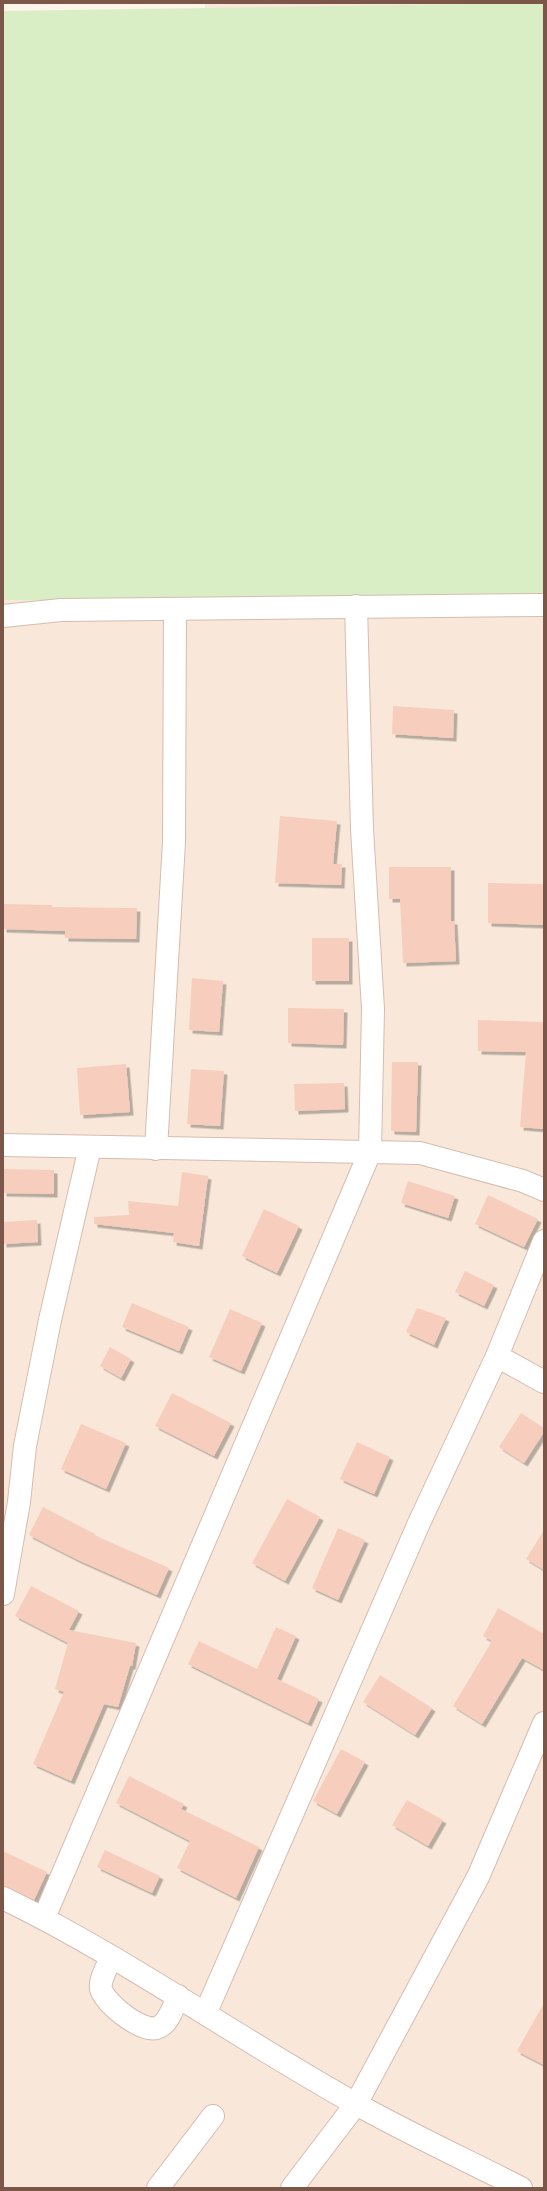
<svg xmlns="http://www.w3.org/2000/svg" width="547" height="2191" font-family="'Space Grotesk',sans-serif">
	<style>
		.residential { fill: #f9e8d9 }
		.green { fill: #daeec5 }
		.building { fill: #f7cebd; filter: url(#shadow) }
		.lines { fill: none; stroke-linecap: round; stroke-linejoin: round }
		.minor-casing { stroke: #d5bcaf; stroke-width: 24 }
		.minor { stroke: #fff; stroke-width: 22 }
	</style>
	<defs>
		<filter id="shadow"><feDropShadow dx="3.5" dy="3.5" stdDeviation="0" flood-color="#0004"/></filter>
	</defs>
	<rect width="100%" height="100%" fill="#fef4e9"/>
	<polygon class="residential" points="205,3 544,3 544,2188 3,2188 3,461 184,445"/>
	<polygon class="green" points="544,3 544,603 3,600 3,11"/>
	<g class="building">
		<polygon points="393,706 454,710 453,738 392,734"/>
		<polygon points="280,816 337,821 333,864 342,864 341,885 275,883"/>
		<polygon points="389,867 451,867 451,921 454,921 456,961 403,963 400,899 389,899"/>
		<polygon points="488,883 544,884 544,925 488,923"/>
		<polygon points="3,904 52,905 52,907 137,908 136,939 65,938 65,931 3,929"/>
		<rect x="312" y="938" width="37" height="43"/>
		<polygon points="192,978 223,981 219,1032 189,1030"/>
		<polygon points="288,1008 344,1009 343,1045 288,1043"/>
		<polygon points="478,1020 544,1022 544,1129 520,1127 526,1052 478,1051"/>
		<polygon points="392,1062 418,1062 416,1132 391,1131"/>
		<polygon points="126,1064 130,1112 80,1115 77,1068"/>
		<polygon points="191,1069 224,1071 220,1126 187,1124"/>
		<polygon points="344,1083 345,1109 295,1111 294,1084"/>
		<polygon points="3,1169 54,1170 54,1194 3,1193"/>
		<polygon points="182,1172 208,1176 199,1246 173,1242 174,1233 94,1224 94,1217 129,1215 128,1201 178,1206"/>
		<polygon points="408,1181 455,1196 448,1218 401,1203"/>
		<polygon points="488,1195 538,1219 524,1247 475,1224"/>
		<polygon points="264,1209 299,1226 277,1273 242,1256"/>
		<polygon points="37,1220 38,1242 3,1244 3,1222"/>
		<polygon points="465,1271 494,1285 484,1306 455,1292"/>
		<polygon points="132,1303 189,1327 179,1351 122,1327"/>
		<polygon points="417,1308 446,1318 434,1345 406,1332"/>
		<polygon points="230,1309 262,1323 241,1371 209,1357"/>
		<polygon points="110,1347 131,1359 121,1378 100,1366"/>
		<polygon points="172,1393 231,1423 214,1456 155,1426"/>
		<polygon points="521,1413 544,1428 544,1432 524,1463 499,1447"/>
		<polygon points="81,1424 126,1443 106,1489 61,1469"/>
		<polygon points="357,1442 390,1457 374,1494 340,1479"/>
		<polygon points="287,1499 320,1517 285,1581 252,1563"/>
		<polygon points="43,1507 95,1534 94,1535 169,1568 157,1595 78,1560 29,1535"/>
		<polygon points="338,1528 365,1540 338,1600 312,1588"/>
		<polygon points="544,1530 544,1570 526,1559"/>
		<polygon points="31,1586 79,1611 69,1630 136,1643 132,1666 130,1666 118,1707 104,1704 71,1781 33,1764 64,1692 55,1689 68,1643 15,1616"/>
		<polygon points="498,1608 544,1634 544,1670 522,1658 482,1724 453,1706 492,1641 483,1636"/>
		<polygon points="276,1627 296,1636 277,1679 319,1699 308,1723 188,1664 199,1641 257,1669"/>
		<polygon points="380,1675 432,1708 415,1735 363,1702"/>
		<polygon points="341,1749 365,1762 337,1814 313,1801"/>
		<polygon points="129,1776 184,1804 181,1809 259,1847 236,1898 177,1868 190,1841 116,1803"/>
		<polygon points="407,1800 443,1820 428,1846 392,1825"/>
		<polygon points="105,1850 160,1876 152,1893 97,1867"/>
		<polygon points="3,1851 47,1872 34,1900 3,1886"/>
		<polygon points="544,2003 544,2065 517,2051"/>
	</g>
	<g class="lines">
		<defs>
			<g id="minor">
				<polyline points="3,616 61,610 544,605"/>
				<polyline points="3,1145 420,1153 523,1181 544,1190"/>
				<polyline points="156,1149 174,842 175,609"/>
				<polyline points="497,1356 544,1241"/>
				<polyline points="3,1594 19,1502 25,1446 50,1320 90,1147"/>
				<path d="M3 1898C126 1958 237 2038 356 2104 410 2134 466 2160 521 2188"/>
				<polyline points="44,1918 370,1152 373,1009 362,829 356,606"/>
				<path d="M111 1957C108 1966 99 1980 101 1989 105 2004 144 2035 159 2027 169 2022 174 2006 178 1996"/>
				<polyline points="206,2012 419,1523 497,1356 544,1382"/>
				<polyline points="158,2188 213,2116"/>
				<polyline points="292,2188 356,2104 478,1877 544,1723"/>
			</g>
		</defs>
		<use href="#minor" class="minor-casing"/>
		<use href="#minor" class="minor"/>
	</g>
	<rect width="547" height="2191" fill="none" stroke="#7c5649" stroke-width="8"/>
</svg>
